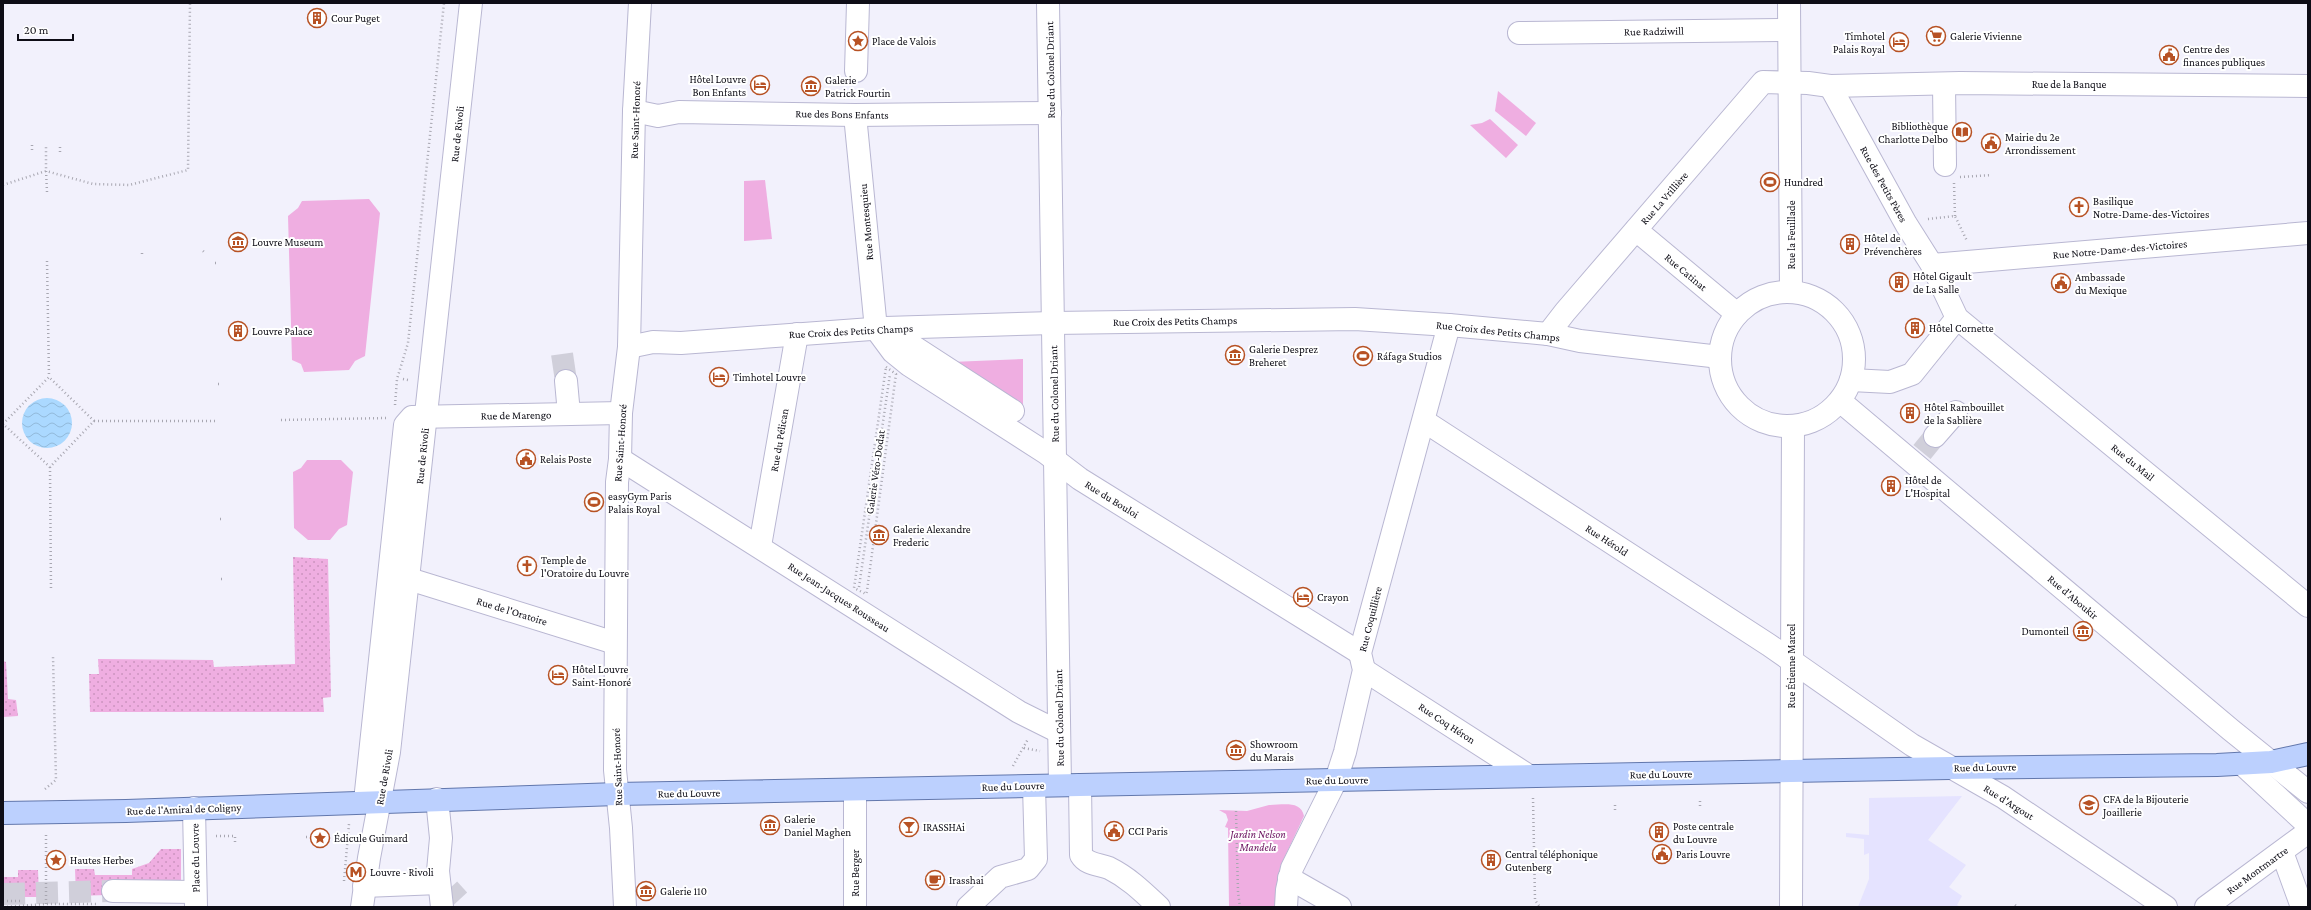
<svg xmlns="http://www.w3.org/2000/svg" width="2311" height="910" font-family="'Crimson Pro',serif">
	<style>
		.built { fill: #e5e3ff }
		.grass { fill: url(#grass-dots) }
		.green { fill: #efaee1 }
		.water { fill: url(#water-waves) }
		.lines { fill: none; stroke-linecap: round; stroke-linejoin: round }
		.minor-tunnel { stroke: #d0cfda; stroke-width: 22; stroke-dasharray: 22 11; stroke-linecap: butt }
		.minor-casing { stroke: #b9b7d2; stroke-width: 24 }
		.major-casing { stroke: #6277ac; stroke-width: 24 }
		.path { stroke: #a8a7b1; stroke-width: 2.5; stroke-dasharray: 1 3; stroke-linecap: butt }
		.minor { stroke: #fff; stroke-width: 22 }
		.major { stroke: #bcd0fe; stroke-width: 22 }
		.labels { text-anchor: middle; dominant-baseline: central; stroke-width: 4; stroke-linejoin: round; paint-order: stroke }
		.poi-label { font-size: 11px; fill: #0e0d16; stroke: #fff; text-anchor: start }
		.street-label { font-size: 11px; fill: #0e0d16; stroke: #fff }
		.park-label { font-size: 11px; font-style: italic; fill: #6a105e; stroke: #fff }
	</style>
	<defs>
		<pattern id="grass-dots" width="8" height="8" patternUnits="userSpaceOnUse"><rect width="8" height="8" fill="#efaee1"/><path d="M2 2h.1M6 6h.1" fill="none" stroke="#cc94c0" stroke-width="1.8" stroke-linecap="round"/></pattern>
		<pattern id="water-waves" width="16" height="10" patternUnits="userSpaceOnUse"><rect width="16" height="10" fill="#abd9ff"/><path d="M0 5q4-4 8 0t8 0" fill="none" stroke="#92b9da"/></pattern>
	</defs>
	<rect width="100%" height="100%" fill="#f2f1fc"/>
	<polygon class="built" points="1962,796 1928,840 1966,865 1949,887 1962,896 1957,905 1960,907 1858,907 1869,879 1869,853 1864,855 1864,839 1846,837 1846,833 1869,835 1869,798"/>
	<g class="grass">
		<polygon points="293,557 328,559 331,697 323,698 324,712 90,712 89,674 99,674 98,659 213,660 214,667 295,664"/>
		<polygon points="3,661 6,662 8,699 16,700 18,716 3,717"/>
		<polygon points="161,849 181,849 181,882 107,895 76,896 75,869 94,869 95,875 132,875 132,869 149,863"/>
		<polygon points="18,870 38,870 39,897 7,897 6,886 3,885 3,877 18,877"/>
	</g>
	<g class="green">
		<polygon points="1498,91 1536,123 1526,136 1495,111"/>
		<polygon points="1490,119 1518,145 1506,158 1470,125 1482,123"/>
		<polygon points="765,180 772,239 744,241 744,181"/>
		<polygon points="369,199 380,213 365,356 355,361 349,370 304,372 301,364 292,360 288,216 298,208 302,201"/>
		<polygon points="1023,359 1023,408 951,362"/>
		<polygon points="307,460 341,460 353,472 347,525 339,529 330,540 308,540 294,528 293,472 301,468"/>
		<path d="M1269 805C1282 805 1301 800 1304 816L1280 867 1276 907H1229L1228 828 1225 827 1228 820 1226 814 1219 810 1247 811Z"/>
	</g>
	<circle class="water" cx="47" cy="423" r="25"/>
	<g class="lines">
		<g class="minor-tunnel">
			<polyline points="562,354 566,381"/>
			<polyline points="1922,452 1935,436"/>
			<polyline points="449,889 459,900"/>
			<polyline points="3,894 113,891"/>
		</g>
		<defs>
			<g id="minor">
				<polyline points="1048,3 1060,785"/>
				<polyline points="1789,3 1791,292"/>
				<polyline points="1519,33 1789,30"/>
				<polyline points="856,71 858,3"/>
				<polyline points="1944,84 1945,165"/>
				<polyline points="1830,86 1906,224 1932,265 1957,318 2308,606"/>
				<polyline points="634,111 658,116 679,112 855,115 1050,113"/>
				<polyline points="855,115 876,329"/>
				<polyline points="1636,230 1737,314"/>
				<polyline points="1932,265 2308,233"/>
				<circle cx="1787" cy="359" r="67"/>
				<polyline points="885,328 1013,411"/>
				<polyline points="876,329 893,352 909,365 1046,453 1080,479 1360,653"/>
				<polyline points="1548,334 1565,312 1763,82 1808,83 1830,86 1960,83 2308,86"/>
				<polyline points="629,347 653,342 681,343 885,328 1053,323 1355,319 1449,325 1548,334 1580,341 1720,357"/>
				<polyline points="1851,380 1890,382 1912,374 1957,318"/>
				<polyline points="566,381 569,414"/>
				<polyline points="1840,401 2231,730 2308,792"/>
				<polyline points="1424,421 1769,645 1912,745 2003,797 2166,907"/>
				<polyline points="1935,436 1956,412"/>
				<polyline points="620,459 1019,712 1059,732"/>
				<polyline points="760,546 797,334"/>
				<polyline points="409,579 615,643"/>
				<polyline points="1364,670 1529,776"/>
				<polyline points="2242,764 2308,825"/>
				<path d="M1080 785 1081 855C1087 865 1099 864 1109 868 1129 878 1143 892 1159 907"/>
				<polyline points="855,790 855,907"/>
				<polyline points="437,799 441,838 438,871 442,907"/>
				<polyline points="365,801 405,425 412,417 621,413"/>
				<polyline points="194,808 196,907"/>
				<polyline points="2282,852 2302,907"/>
				<polyline points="1289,878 1340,907"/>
				<polyline points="364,886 439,883"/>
				<polyline points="113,891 195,892"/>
				<polyline points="362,907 369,858 389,752 471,3"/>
				<polyline points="625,907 621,828 615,770 617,482 620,459 621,413 629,347 634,111 640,3"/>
				<polyline points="968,907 1000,877 1028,869 1036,859 1034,786"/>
				<polyline points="1286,907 1287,890 1292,868 1336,780 1345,752 1364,670 1360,653 1449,325"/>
				<polyline points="1791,907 1793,426"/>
				<polyline points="2206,907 2308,832"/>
			</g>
			<polyline id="major" points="3,813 126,811 617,794 1950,768 2217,765 2271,762 2308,754"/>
		</defs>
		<use href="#minor" class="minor-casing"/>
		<use href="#major" class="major-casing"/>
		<g class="path">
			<polyline points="32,145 32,152"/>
			<polyline points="60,152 60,144"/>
			<polyline points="1960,177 1991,175"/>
			<polyline points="1954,183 1955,216"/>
			<polyline points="3,185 46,171 46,145"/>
			<polyline points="47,192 46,171 93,184 129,185 188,170 190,3"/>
			<polyline points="1928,219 1955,216 1967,241"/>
			<polyline points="203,251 204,252"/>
			<polyline points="142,253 142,255"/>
			<polyline points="47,261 49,377"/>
			<polyline points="215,263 216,263"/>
			<polygon points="886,367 896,374 867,591 866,594 854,588"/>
			<polyline points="403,379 408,380"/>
			<polyline points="218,384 219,384"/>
			<polyline points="395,405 397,379 408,343 444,3"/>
			<polyline points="281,420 386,418"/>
			<polyline points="94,421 215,421"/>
			<polyline points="3,424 49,377 94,421 50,467 3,424"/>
			<polyline points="50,467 51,590"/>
			<polyline points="220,519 221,519"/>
			<polyline points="221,579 222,579"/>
			<polyline points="859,587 890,374"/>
			<polyline points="1024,748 1040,751"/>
			<polyline points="1013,766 1028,739"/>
			<polyline points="45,789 56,780 53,656"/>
			<polyline points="1533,798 1535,900 1540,907"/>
			<polyline points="1700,801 1700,809"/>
			<polyline points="1615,810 1615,803"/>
			<polyline points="1236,811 1238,892 1240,907"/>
			<polyline points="46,835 46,904"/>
			<polyline points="216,836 235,836 235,845"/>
			<polyline points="306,837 319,837"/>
			<polyline points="344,881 349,824"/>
			<polyline points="7,901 20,901"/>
			<polyline points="2015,905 2017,907"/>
			<polyline points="3,907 46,904 98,904"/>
		</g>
		<use href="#minor" class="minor"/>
		<use href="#major" class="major"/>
	</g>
	<defs>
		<symbol id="building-ring" viewBox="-11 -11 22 22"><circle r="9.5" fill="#fff" stroke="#b75224" stroke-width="1.5"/><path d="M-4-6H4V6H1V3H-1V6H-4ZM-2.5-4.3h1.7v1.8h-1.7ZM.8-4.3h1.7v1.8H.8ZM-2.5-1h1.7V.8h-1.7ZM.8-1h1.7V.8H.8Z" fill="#b75224"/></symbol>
		<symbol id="supermarket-ring" viewBox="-11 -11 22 22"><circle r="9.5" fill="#fff" stroke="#b75224" stroke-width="1.5"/><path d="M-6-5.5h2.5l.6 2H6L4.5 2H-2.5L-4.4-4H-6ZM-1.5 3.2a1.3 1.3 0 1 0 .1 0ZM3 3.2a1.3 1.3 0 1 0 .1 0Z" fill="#b75224"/></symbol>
		<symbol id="sight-ring" viewBox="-11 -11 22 22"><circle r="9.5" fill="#fff" stroke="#b75224" stroke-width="1.5"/><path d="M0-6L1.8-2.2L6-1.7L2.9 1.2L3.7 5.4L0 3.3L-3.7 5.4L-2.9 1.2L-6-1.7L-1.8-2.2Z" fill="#b75224"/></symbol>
		<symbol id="hotel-ring" viewBox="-11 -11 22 22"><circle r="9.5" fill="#fff" stroke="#b75224" stroke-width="1.5"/><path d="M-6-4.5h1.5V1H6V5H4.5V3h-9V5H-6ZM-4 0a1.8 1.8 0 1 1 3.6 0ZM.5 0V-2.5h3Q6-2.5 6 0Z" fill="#b75224"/></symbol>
		<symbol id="civic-ring" viewBox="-11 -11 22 22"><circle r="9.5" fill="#fff" stroke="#b75224" stroke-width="1.5"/><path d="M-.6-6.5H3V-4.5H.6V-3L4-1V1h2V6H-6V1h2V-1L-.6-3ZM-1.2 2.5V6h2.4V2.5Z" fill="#b75224"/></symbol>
		<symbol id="museum-ring" viewBox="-11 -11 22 22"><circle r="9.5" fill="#fff" stroke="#b75224" stroke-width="1.5"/><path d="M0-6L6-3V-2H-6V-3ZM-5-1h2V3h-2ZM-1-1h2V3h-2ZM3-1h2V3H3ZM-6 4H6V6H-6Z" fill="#b75224"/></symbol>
		<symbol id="library-ring" viewBox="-11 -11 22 22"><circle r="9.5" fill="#fff" stroke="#b75224" stroke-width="1.5"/><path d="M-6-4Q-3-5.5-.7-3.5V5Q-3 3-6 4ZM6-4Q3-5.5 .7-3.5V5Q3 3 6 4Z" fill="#b75224"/></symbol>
		<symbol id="stadium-ring" viewBox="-11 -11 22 22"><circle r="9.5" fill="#fff" stroke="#b75224" stroke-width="1.5"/><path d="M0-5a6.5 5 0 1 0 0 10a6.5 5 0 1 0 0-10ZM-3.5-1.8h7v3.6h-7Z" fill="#b75224"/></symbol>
		<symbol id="church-ring" viewBox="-11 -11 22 22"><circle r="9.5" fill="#fff" stroke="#b75224" stroke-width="1.5"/><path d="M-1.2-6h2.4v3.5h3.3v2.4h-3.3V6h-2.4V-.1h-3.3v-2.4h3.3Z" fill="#b75224"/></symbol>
		<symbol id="university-ring" viewBox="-11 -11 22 22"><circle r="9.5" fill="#fff" stroke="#b75224" stroke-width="1.5"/><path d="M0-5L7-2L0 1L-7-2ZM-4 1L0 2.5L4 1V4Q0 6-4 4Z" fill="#b75224"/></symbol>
		<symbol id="bar-ring" viewBox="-11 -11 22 22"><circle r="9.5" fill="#fff" stroke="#b75224" stroke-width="1.5"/><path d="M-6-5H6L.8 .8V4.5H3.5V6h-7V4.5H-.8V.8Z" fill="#b75224"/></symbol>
		<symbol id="metro-ring" viewBox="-11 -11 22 22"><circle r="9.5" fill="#fff" stroke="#b75224" stroke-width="1.5"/><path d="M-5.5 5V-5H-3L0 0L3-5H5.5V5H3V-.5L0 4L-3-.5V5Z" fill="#b75224"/></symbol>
		<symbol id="cafe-ring" viewBox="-11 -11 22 22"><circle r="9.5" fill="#fff" stroke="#b75224" stroke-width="1.5"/><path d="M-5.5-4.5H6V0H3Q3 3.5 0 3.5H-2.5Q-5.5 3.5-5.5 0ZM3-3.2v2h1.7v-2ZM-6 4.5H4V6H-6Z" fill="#b75224"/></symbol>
	</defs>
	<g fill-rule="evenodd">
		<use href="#building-ring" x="306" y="7" width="22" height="22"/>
		<use href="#supermarket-ring" x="1925" y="25" width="22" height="22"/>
		<use href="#sight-ring" x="847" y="30" width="22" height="22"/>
		<use href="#hotel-ring" x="1888" y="31" width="22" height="22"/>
		<use href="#civic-ring" x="2158" y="44" width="22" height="22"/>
		<use href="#hotel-ring" x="749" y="74" width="22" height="22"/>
		<use href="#museum-ring" x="800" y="75" width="22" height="22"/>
		<use href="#library-ring" x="1951" y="121" width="22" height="22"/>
		<use href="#civic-ring" x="1980" y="132" width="22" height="22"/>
		<use href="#stadium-ring" x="1759" y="171" width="22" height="22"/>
		<use href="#church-ring" x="2068" y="196" width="22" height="22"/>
		<use href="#museum-ring" x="227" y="231" width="22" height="22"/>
		<use href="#building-ring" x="1839" y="233" width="22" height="22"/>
		<use href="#building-ring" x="1888" y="271" width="22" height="22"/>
		<use href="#civic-ring" x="2050" y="272" width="22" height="22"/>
		<use href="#building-ring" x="1904" y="317" width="22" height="22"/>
		<use href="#building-ring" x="227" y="320" width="22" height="22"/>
		<use href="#museum-ring" x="1224" y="344" width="22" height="22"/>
		<use href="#stadium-ring" x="1352" y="345" width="22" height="22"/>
		<use href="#hotel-ring" x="708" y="366" width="22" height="22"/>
		<use href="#building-ring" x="1899" y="402" width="22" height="22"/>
		<use href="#civic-ring" x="515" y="448" width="22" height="22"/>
		<use href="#building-ring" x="1880" y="475" width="22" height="22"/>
		<use href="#stadium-ring" x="583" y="491" width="22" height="22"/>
		<use href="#museum-ring" x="868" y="524" width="22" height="22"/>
		<use href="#church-ring" x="516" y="555" width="22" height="22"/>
		<use href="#hotel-ring" x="1292" y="586" width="22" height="22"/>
		<use href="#museum-ring" x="2072" y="620" width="22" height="22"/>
		<use href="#hotel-ring" x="547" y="664" width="22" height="22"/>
		<use href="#museum-ring" x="1225" y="739" width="22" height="22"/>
		<use href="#university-ring" x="2078" y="794" width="22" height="22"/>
		<use href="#museum-ring" x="759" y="814" width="22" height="22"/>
		<use href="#bar-ring" x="898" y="816" width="22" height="22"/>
		<use href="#civic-ring" x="1103" y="820" width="22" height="22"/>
		<use href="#building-ring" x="1648" y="821" width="22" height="22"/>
		<use href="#sight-ring" x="309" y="827" width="22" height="22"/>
		<use href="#civic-ring" x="1651" y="843" width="22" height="22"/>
		<use href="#sight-ring" x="45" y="849" width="22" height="22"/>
		<use href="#building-ring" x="1480" y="849" width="22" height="22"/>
		<use href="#metro-ring" x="345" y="861" width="22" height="22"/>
		<use href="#cafe-ring" x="924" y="869" width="22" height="22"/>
		<use href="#museum-ring" x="635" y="880" width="22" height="22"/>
	</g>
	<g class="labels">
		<g class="poi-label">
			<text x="331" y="18">Cour Puget</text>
			<text x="1885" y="36" text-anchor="end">Timhotel<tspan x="1885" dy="13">Palais Royal</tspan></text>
			<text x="1950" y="36">Galerie Vivienne</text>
			<text x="872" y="41">Place de Valois</text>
			<text x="2183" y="49">Centre des<tspan x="2183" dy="13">finances publiques</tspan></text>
			<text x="746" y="79" text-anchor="end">Hôtel Louvre<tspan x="746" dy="13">Bon Enfants</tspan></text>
			<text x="825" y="80">Galerie<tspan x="825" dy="13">Patrick Fourtin</tspan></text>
			<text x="1948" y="126" text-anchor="end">Bibliothèque<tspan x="1948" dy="13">Charlotte Delbo</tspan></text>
			<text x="2005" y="137">Mairie du 2e<tspan x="2005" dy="13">Arrondissement</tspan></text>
			<text x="1784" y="182">Hundred</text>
			<text x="2093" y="201">Basilique<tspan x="2093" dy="13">Notre-Dame-des-Victoires</tspan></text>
			<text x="1864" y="238">Hôtel de<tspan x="1864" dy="13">Prévenchères</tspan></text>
			<text x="252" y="242">Louvre Museum</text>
			<text x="1913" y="276">Hôtel Gigault<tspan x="1913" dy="13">de La Salle</tspan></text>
			<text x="2075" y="277">Ambassade<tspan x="2075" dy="13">du Mexique</tspan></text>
			<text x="1929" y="328">Hôtel Cornette</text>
			<text x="252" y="331">Louvre Palace</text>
			<text x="1249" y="349">Galerie Desprez<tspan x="1249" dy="13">Breheret</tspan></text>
			<text x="1377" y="356">Ráfaga Studios</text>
			<text x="733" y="377">Timhotel Louvre</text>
			<text x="1924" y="407">Hôtel Rambouillet<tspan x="1924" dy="13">de la Sablière</tspan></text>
			<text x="540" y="459">Relais Poste</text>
			<text x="1905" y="480">Hôtel de<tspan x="1905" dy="13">L'Hospital</tspan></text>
			<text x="608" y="496">easyGym Paris<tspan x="608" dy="13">Palais Royal</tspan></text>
			<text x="893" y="529">Galerie Alexandre<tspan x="893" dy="13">Frederic</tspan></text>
			<text x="541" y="560">Temple de<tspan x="541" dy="13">l'Oratoire du Louvre</tspan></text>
			<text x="1317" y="597">Crayon</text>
			<text x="2069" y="631" text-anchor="end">Dumonteil</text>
			<text x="572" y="669">Hôtel Louvre<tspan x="572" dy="13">Saint-Honoré</tspan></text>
			<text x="1250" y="744">Showroom<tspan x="1250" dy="13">du Marais</tspan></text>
			<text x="2103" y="799">CFA de la Bijouterie<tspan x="2103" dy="13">Joaillerie</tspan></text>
			<text x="784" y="819">Galerie<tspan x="784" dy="13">Daniel Maghen</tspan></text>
			<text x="1673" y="826">Poste centrale<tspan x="1673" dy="13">du Louvre</tspan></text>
			<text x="923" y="827">IRASSHAi</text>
			<text x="1128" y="831">CCI Paris</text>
			<text x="334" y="838">Édicule Guimard</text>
			<text x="1505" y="854">Central téléphonique<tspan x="1505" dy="13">Gutenberg</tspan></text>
			<text x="1676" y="854">Paris Louvre</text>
			<text x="70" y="860">Hautes Herbes</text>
			<text x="370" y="872">Louvre - Rivoli</text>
			<text x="949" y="880">Irasshai</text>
			<text x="660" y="891">Galerie 110</text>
		</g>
		<g class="street-label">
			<text transform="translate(1654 31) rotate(-1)">Rue Radziwill</text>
			<text transform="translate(1050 70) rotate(-91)">Rue du Colonel Driant</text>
			<text x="2069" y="84">Rue de la Banque</text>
			<text transform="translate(842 114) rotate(1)">Rue des Bons Enfants</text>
			<text transform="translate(635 120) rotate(-88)">Rue Saint-Honoré</text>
			<text transform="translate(457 134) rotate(-84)">Rue de Rivoli</text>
			<text transform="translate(1884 184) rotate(61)">Rue des Petits Pères</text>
			<text transform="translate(1664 198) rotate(-49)">Rue La Vrillière</text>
			<text transform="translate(866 222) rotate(-95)">Rue Montesquieu</text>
			<text transform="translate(1791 235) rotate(-90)">Rue la Feuillade</text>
			<text transform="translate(2120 249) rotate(-5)">Rue Notre-Dame-des-Victoires</text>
			<text transform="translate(1686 272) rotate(40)">Rue Catinat</text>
			<text transform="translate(1175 321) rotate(-1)">Rue Croix des Petits Champs</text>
			<text transform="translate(851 331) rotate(-3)">Rue Croix des Petits Champs</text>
			<text transform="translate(1498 331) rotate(6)">Rue Croix des Petits Champs</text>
			<text transform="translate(1054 394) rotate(-91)">Rue du Colonel Driant</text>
			<text transform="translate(516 415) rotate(-1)">Rue de Marengo</text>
			<text transform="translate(779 440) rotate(-80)">Rue du Pélican</text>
			<text transform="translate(620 443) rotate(-86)">Rue Saint-Honoré</text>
			<text transform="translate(422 456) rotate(-84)">Rue de Rivoli</text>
			<text transform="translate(2133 462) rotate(39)">Rue du Mail</text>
			<text transform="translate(875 472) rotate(-82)">Galerie Véro-Dodat</text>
			<text transform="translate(1112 499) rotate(32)">Rue du Bouloi</text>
			<text transform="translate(1607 540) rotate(33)">Rue Hérold</text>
			<text transform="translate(839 597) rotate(33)">Rue Jean-Jacques Rousseau</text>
			<text transform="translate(2073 597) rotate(40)">Rue d'Aboukir</text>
			<text transform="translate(512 611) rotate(17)">Rue de l'Oratoire</text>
			<text transform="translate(1370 619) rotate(-76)">Rue Coquillière</text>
			<text transform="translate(1791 666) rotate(-90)">Rue Étienne Marcel</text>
			<text transform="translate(1059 718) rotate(-91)">Rue du Colonel Driant</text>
			<text transform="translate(1447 723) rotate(33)">Rue Coq Héron</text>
			<text transform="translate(617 767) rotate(-92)">Rue Saint-Honoré</text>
			<text transform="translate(1985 767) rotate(-1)">Rue du Louvre</text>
			<text transform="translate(1661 774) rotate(-1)">Rue du Louvre</text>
			<text transform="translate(384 777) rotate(-80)">Rue de Rivoli</text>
			<text transform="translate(1337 780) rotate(-1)">Rue du Louvre</text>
			<text transform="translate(1013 786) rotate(-2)">Rue du Louvre</text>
			<text transform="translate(689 793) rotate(-1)">Rue du Louvre</text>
			<text transform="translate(2009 802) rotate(32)">Rue d'Argout</text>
			<text transform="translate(184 809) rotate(-2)">Rue de l'Amiral de Coligny</text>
			<text transform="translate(195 858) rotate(-91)">Place du Louvre</text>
			<text transform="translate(2257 870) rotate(-36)">Rue Montmartre</text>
			<text transform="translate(855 873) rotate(-90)">Rue Berger</text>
		</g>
		<g class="park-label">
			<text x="1258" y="834">Jardin Nelson<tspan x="1258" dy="13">Mandela</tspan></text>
		</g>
	</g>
	<rect width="2311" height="910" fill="none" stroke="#0e0d16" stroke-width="8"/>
	<path d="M18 34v6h55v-6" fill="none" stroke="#0e0d16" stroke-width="2"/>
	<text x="24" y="34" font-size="12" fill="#0e0d16" stroke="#ffffff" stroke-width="3" paint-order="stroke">20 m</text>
</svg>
